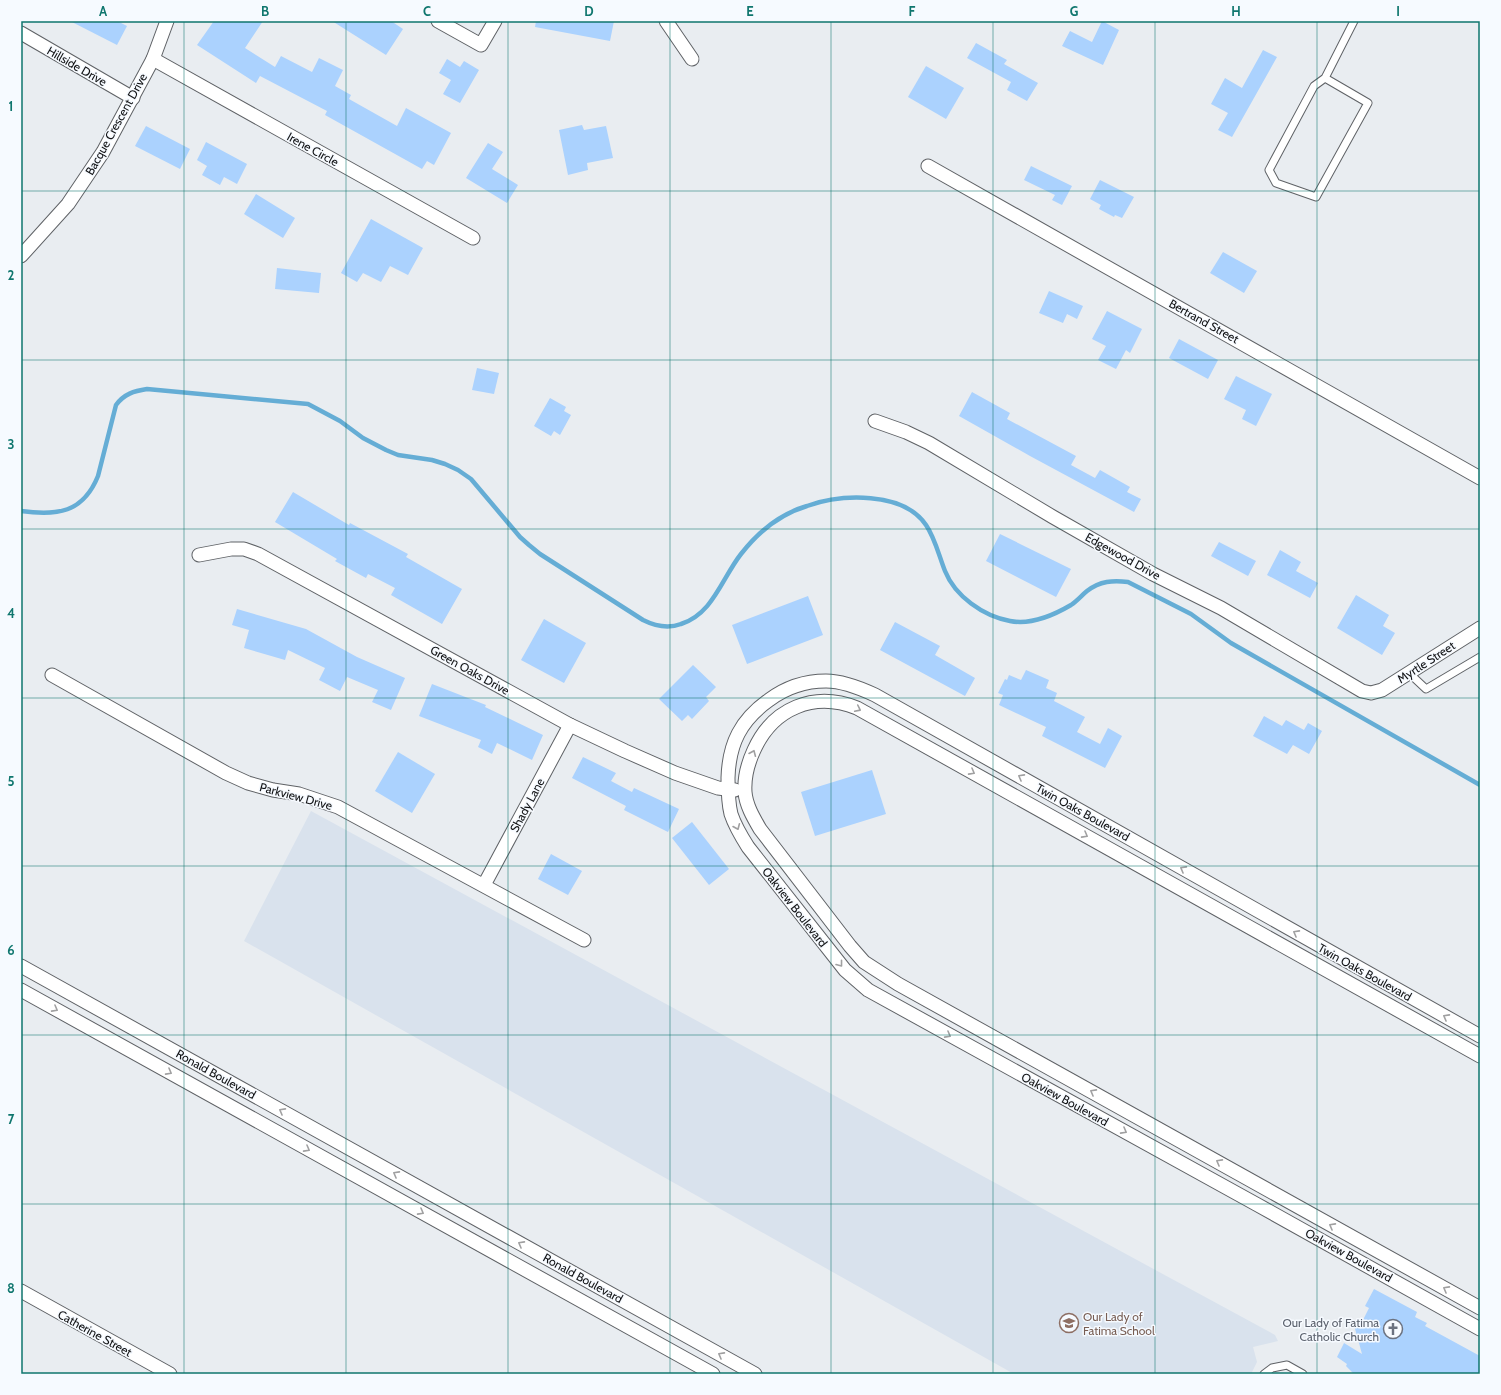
<svg xmlns="http://www.w3.org/2000/svg" width="1501" height="1395" font-family="Cabin,sans-serif">
	<style>
		.built { fill: #d9e2ed }
		.lines { fill: none; stroke-linecap: round; stroke-linejoin: round }
		.stream { stroke: #65add5; stroke-width: 4.5 }
		.building { fill: #abd2fe }
		.service-casing { stroke: #5f6266; stroke-width: 9 }
		.minor-casing { stroke: #5f6266; stroke-width: 15 }
		.service { stroke: #fff; stroke-width: 7 }
		.minor { stroke: #fff; stroke-width: 13 }
		.oneway { stroke: #a0a0a1 }
		.grid { fill: none; stroke: #0f766e; stroke-width: 1; stroke-opacity: 0.55 }
		.labels { text-anchor: middle; dominant-baseline: central; stroke-width: 3; stroke-linejoin: round; paint-order: stroke }
		.street-label { font-size: 12px; fill: #111214; stroke: #f6faff }
		.education-label { font-size: 12px; fill: #785e54; stroke: #f6faff; text-anchor: start }
		.worship-label { font-size: 12px; fill: #5b616d; stroke: #f6faff; text-anchor: end }
		.neatline { fill: none; stroke: #0f766e; stroke-width: 1.5 }
		.grid-label { font-size: 13px; text-anchor: middle; font-weight: bold; fill: #0f766e }
	</style>
	<rect width="100%" height="100%" fill="#e9edf1"/>
	<polygon class="built" points="311,811 1275,1335 1278,1341 1253,1347 1257,1362 1251,1374 1014,1374 244,941"/>
	<g class="lines">
		<path class="stream" d="M21 511C57 516 83 513 98 476L116 405C124 394 134 391 147 389L308 404 340 421 363 438 386 450 398 455 432 460 445 464 458 470 471 479 520 537 529 545 540 554 643 620C655 626 668 629 681 624 713 614 722 578 741 554 758 532 780 514 807 506 841 494 903 491 926 525 935 538 939 556 945 571 955 596 983 616 1010 621 1030 625 1054 615 1071 605 1077 601 1082 595 1087 591 1100 581 1113 580 1128 582L1191 614 1231 643 1480 785"/>
	</g>
	<g class="building">
		<polygon points="70,21 117,21 127,26 117,45"/>
		<polygon points="214,21 263,21 245,48 275,67 281,56 312,72 319,58 343,70 335,86 351,95 349,99 397,126 406,108 451,133 434,165 427,161 422,169 325,115 327,111 260,76 256,83 197,45"/>
		<polygon points="332,21 391,21 403,29 386,55"/>
		<polygon points="536,21 614,21 610,41 535,27"/>
		<polygon points="1102,21 1119,30 1103,65 1062,46 1070,31 1092,42"/>
		<polygon points="976,43 1007,60 1004,64 1038,83 1027,101 1007,90 1011,82 967,58"/>
		<polygon points="1263,50 1277,57 1232,137 1218,130 1228,113 1211,104 1225,78 1242,88"/>
		<polygon points="447,59 460,67 464,61 479,70 460,103 443,94 451,80 439,73"/>
		<polygon points="926,66 964,88 946,119 908,97"/>
		<polygon points="582,125 584,130 606,126 613,158 587,163 588,170 568,175 559,130"/>
		<polygon points="146,126 190,149 180,169 135,146"/>
		<polygon points="206,142 247,164 237,184 224,177 220,185 202,175 207,166 197,160"/>
		<polygon points="488,143 503,152 492,169 518,185 507,203 466,178"/>
		<polygon points="1031,166 1072,186 1062,205 1052,200 1055,195 1024,180"/>
		<polygon points="1100,180 1134,197 1122,218 1115,215 1114,217 1099,209 1101,205 1090,199"/>
		<polygon points="256,194 295,218 283,238 244,214"/>
		<polygon points="371,219 423,248 408,275 390,266 381,282 363,273 357,282 341,273"/>
		<polygon points="1223,252 1257,271 1244,293 1210,273"/>
		<polygon points="277,268 321,273 319,293 275,289"/>
		<polygon points="1049,291 1083,306 1077,319 1067,314 1063,323 1039,313"/>
		<polygon points="1107,311 1142,329 1130,353 1126,350 1116,369 1098,360 1106,346 1092,339"/>
		<polygon points="1179,339 1218,360 1208,379 1169,358"/>
		<polygon points="477,368 499,373 494,394 472,390"/>
		<polygon points="1236,376 1272,394 1256,426 1242,419 1246,410 1224,399"/>
		<polygon points="972,392 1010,413 1007,419 1076,456 1071,465 1095,478 1100,470 1130,487 1127,492 1141,499 1134,512 1030,456 959,416"/>
		<polygon points="550,398 566,407 564,411 571,415 560,435 554,431 551,436 534,426"/>
		<polygon points="293,492 349,525 350,523 408,554 406,557 462,589 442,624 391,595 395,588 368,574 366,578 335,561 337,559 275,522"/>
		<polygon points="1000,534 1071,569 1056,597 986,561"/>
		<polygon points="1219,542 1256,561 1248,576 1211,556"/>
		<polygon points="1280,550 1301,562 1296,571 1318,583 1310,598 1267,575"/>
		<polygon points="1356,595 1389,615 1383,626 1395,633 1382,655 1337,628"/>
		<polygon points="808,596 823,635 747,664 732,625"/>
		<polygon points="237,609 306,629 357,657 405,678 391,710 372,702 378,690 347,677 340,691 319,680 325,668 288,650 285,660 244,648 249,630 232,625"/>
		<polygon points="544,619 586,643 564,683 521,660"/>
		<polygon points="895,622 940,646 935,655 975,678 965,696 880,650"/>
		<polygon points="693,665 716,687 706,697 709,701 692,719 688,715 682,721 659,699"/>
		<polygon points="1026,670 1049,680 1046,688 1057,693 1054,701 1085,717 1077,732 1100,744 1108,728 1122,736 1105,768 1042,736 1046,727 999,705 1003,695 998,693 1005,679 1007,680 1009,675 1021,680"/>
		<polygon points="432,684 486,705 485,707 543,735 532,760 497,743 492,754 478,747 481,740 419,716"/>
		<polygon points="1264,716 1282,726 1286,720 1304,730 1308,723 1322,731 1309,754 1293,745 1287,754 1253,736"/>
		<polygon points="398,752 435,774 412,813 375,791"/>
		<polygon points="583,757 616,773 611,781 632,792 634,788 679,809 668,832 624,810 626,806 572,778"/>
		<polygon points="872,770 886,814 815,836 801,792"/>
		<polygon points="692,822 729,869 709,885 672,838"/>
		<polygon points="551,854 582,871 568,895 538,879"/>
		<polygon points="1374,1289 1417,1312 1415,1317 1427,1323 1425,1326 1480,1356 1480,1374 1353,1373 1346,1366 1347,1364 1337,1357 1344,1343 1362,1354 1354,1325 1361,1324 1369,1308 1365,1306"/>
	</g>
	<g class="lines">
		<defs>
			<g id="service">
				<polyline points="1325,78 1368,103 1316,197 1276,183 1269,170 1314,86 1325,78 1354,21"/>
				<polyline points="1409,673 1426,689 1480,657"/>
				<polyline points="1264,1374 1272,1368 1287,1365 1303,1374"/>
			</g>
			<g id="minor">
				<polyline points="438,21 481,45 495,21"/>
				<polyline points="666,21 692,59"/>
				<polyline points="21,33 133,98"/>
				<polyline points="153,59 473,238"/>
				<polyline points="928,166 1480,478"/>
				<polyline points="21,256 68,204 103,152 153,59 167,21"/>
				<polyline points="875,421 906,432 929,443 1053,517 1153,574 1221,608 1362,691 1371,693 1382,690 1480,628"/>
				<polyline points="199,555 231,549 244,549 258,554 570,725 625,751 675,773 718,788 735,790"/>
				<polyline points="52,675 226,773 248,783 273,790 299,794 338,807 584,940"/>
				<polyline points="484,885 570,725"/>
				<polyline points="21,966 755,1374"/>
				<polyline points="21,990 713,1374"/>
				<path d="M1480 1036 875 695C860 688 843 681 826 681 805 681 785 688 769 700 741 720 729 743 728 778 728 789 728 802 731 814 735 826 741 836 748 847L845 970 868 990 1256 1204 1480 1329"/>
				<path d="M1480 1056 857 708C814 691 773 708 754 750 748 763 744 777 745 792 746 805 753 817 760 829L850 946 864 962 898 984 1480 1308"/>
				<polyline points="21,1291 170,1374"/>
			</g>
		</defs>
		<use href="#service" class="service-casing"/>
		<use href="#minor" class="minor-casing"/>
		<use href="#service" class="service"/>
		<use href="#minor" class="minor"/>
	</g>
	<defs><path id="oneway-chevron" d="M-2-3.5L2.5 0L-2 3.5" fill="none" stroke-width="1.6" stroke-linecap="round" stroke-linejoin="round"/></defs>
	<g class="oneway">
		<use href="#oneway-chevron" transform="translate(858 709) rotate(26)"/>
		<use href="#oneway-chevron" transform="translate(753 753) rotate(-67)"/>
		<use href="#oneway-chevron" transform="translate(972 772) rotate(29)"/>
		<use href="#oneway-chevron" transform="translate(1021 777) rotate(-151)"/>
		<use href="#oneway-chevron" transform="translate(737 827) rotate(67)"/>
		<use href="#oneway-chevron" transform="translate(1085 835) rotate(29)"/>
		<use href="#oneway-chevron" transform="translate(1183 869) rotate(-151)"/>
		<use href="#oneway-chevron" transform="translate(1296 933) rotate(-151)"/>
		<use href="#oneway-chevron" transform="translate(840 964) rotate(52)"/>
		<use href="#oneway-chevron" transform="translate(55 1009) rotate(29)"/>
		<use href="#oneway-chevron" transform="translate(1446 1017) rotate(-151)"/>
		<use href="#oneway-chevron" transform="translate(948 1035) rotate(29)"/>
		<use href="#oneway-chevron" transform="translate(169 1072) rotate(29)"/>
		<use href="#oneway-chevron" transform="translate(1093 1092) rotate(-151)"/>
		<use href="#oneway-chevron" transform="translate(282 1111) rotate(-151)"/>
		<use href="#oneway-chevron" transform="translate(1124 1131) rotate(29)"/>
		<use href="#oneway-chevron" transform="translate(307 1149) rotate(29)"/>
		<use href="#oneway-chevron" transform="translate(1219 1162) rotate(-151)"/>
		<use href="#oneway-chevron" transform="translate(396 1174) rotate(-151)"/>
		<use href="#oneway-chevron" transform="translate(421 1212) rotate(29)"/>
		<use href="#oneway-chevron" transform="translate(1332 1226) rotate(-151)"/>
		<use href="#oneway-chevron" transform="translate(521 1244) rotate(-151)"/>
		<use href="#oneway-chevron" transform="translate(1446 1289) rotate(-151)"/>
		<use href="#oneway-chevron" transform="translate(721 1355) rotate(-151)"/>
	</g>
	<path class="grid" d="M184 21V1374M346 21V1374M508 21V1374M670 21V1374M831 21V1374M993 21V1374M1155 21V1374M1317 21V1374M21 191H1480M21 360H1480M21 529H1480M21 698H1480M21 866H1480M21 1035H1480M21 1204H1480"/>
	<defs>
		<symbol id="school-ring" viewBox="-11 -11 22 22"><circle r="9.5" fill="#f6faff" stroke="#8d6e63" stroke-width="1.5"/><path d="M0-5L7-2L0 1L-7-2ZM-4 1L0 2.5L4 1V4Q0 6-4 4Z" fill="#8d6e63"/></symbol>
		<symbol id="church-ring" viewBox="-11 -11 22 22"><circle r="9.5" fill="#f6faff" stroke="#6b7280" stroke-width="1.5"/><path d="M-1.2-6h2.4v3.5h3.3v2.4h-3.3V6h-2.4V-.1h-3.3v-2.4h3.3Z" fill="#6b7280"/></symbol>
	</defs>
	<g fill-rule="evenodd">
		<use href="#school-ring" x="1058" y="1312" width="22" height="22"/>
		<use href="#church-ring" x="1382" y="1318" width="22" height="22"/>
	</g>
	<g class="labels">
		<g class="street-label">
			<text transform="translate(77 66) rotate(30)">Hillside Drive</text>
			<text transform="translate(116 124) rotate(-61)">Bacque Crescent Drive</text>
			<text transform="translate(313 149) rotate(29)">Irene Circle</text>
			<text transform="translate(1204 321) rotate(29)">Bertrand Street</text>
			<text transform="translate(1123 556) rotate(29)">Edgewood Drive</text>
			<text transform="translate(1426 662) rotate(-33)">Myrtle Street</text>
			<text transform="translate(470 670) rotate(29)">Green Oaks Drive</text>
			<text transform="translate(296 796) rotate(15)">Parkview Drive</text>
			<text transform="translate(527 805) rotate(-62)">Shady Lane</text>
			<text transform="translate(1083 812) rotate(29)">Twin Oaks Boulevard</text>
			<text transform="translate(795 907) rotate(52)">Oakview Boulevard</text>
			<text transform="translate(1365 972) rotate(29)">Twin Oaks Boulevard</text>
			<text transform="translate(216 1074) rotate(29)">Ronald Boulevard</text>
			<text transform="translate(1065 1099) rotate(29)">Oakview Boulevard</text>
			<text transform="translate(1349 1255) rotate(29)">Oakview Boulevard</text>
			<text transform="translate(583 1278) rotate(29)">Ronald Boulevard</text>
			<text transform="translate(95 1333) rotate(29)">Catherine Street</text>
		</g>
		<g class="education-label">
			<text x="1083" y="1316">Our Lady of<tspan x="1083" dy="14">Fatima School</tspan></text>
		</g>
		<g class="worship-label">
			<text x="1379" y="1322">Our Lady of Fatima<tspan x="1379" dy="14">Catholic Church</tspan></text>
		</g>
	</g>
	<rect width="1501" height="1395" fill="none" stroke="#f6faff" stroke-width="44"/>
	<rect x="22" y="22" width="1457" height="1351" class="neatline"/>
	<g class="grid-label">
		<text x="103" y="16">A</text>
		<text x="265" y="16">B</text>
		<text x="427" y="16">C</text>
		<text x="589" y="16">D</text>
		<text x="750" y="16">E</text>
		<text x="912" y="16">F</text>
		<text x="1074" y="16">G</text>
		<text x="1236" y="16">H</text>
		<text x="1398" y="16">I</text>
		<text x="11" y="111">1</text>
		<text x="11" y="280">2</text>
		<text x="11" y="449">3</text>
		<text x="11" y="618">4</text>
		<text x="11" y="786">5</text>
		<text x="11" y="955">6</text>
		<text x="11" y="1124">7</text>
		<text x="11" y="1293">8</text>
	</g>
</svg>
